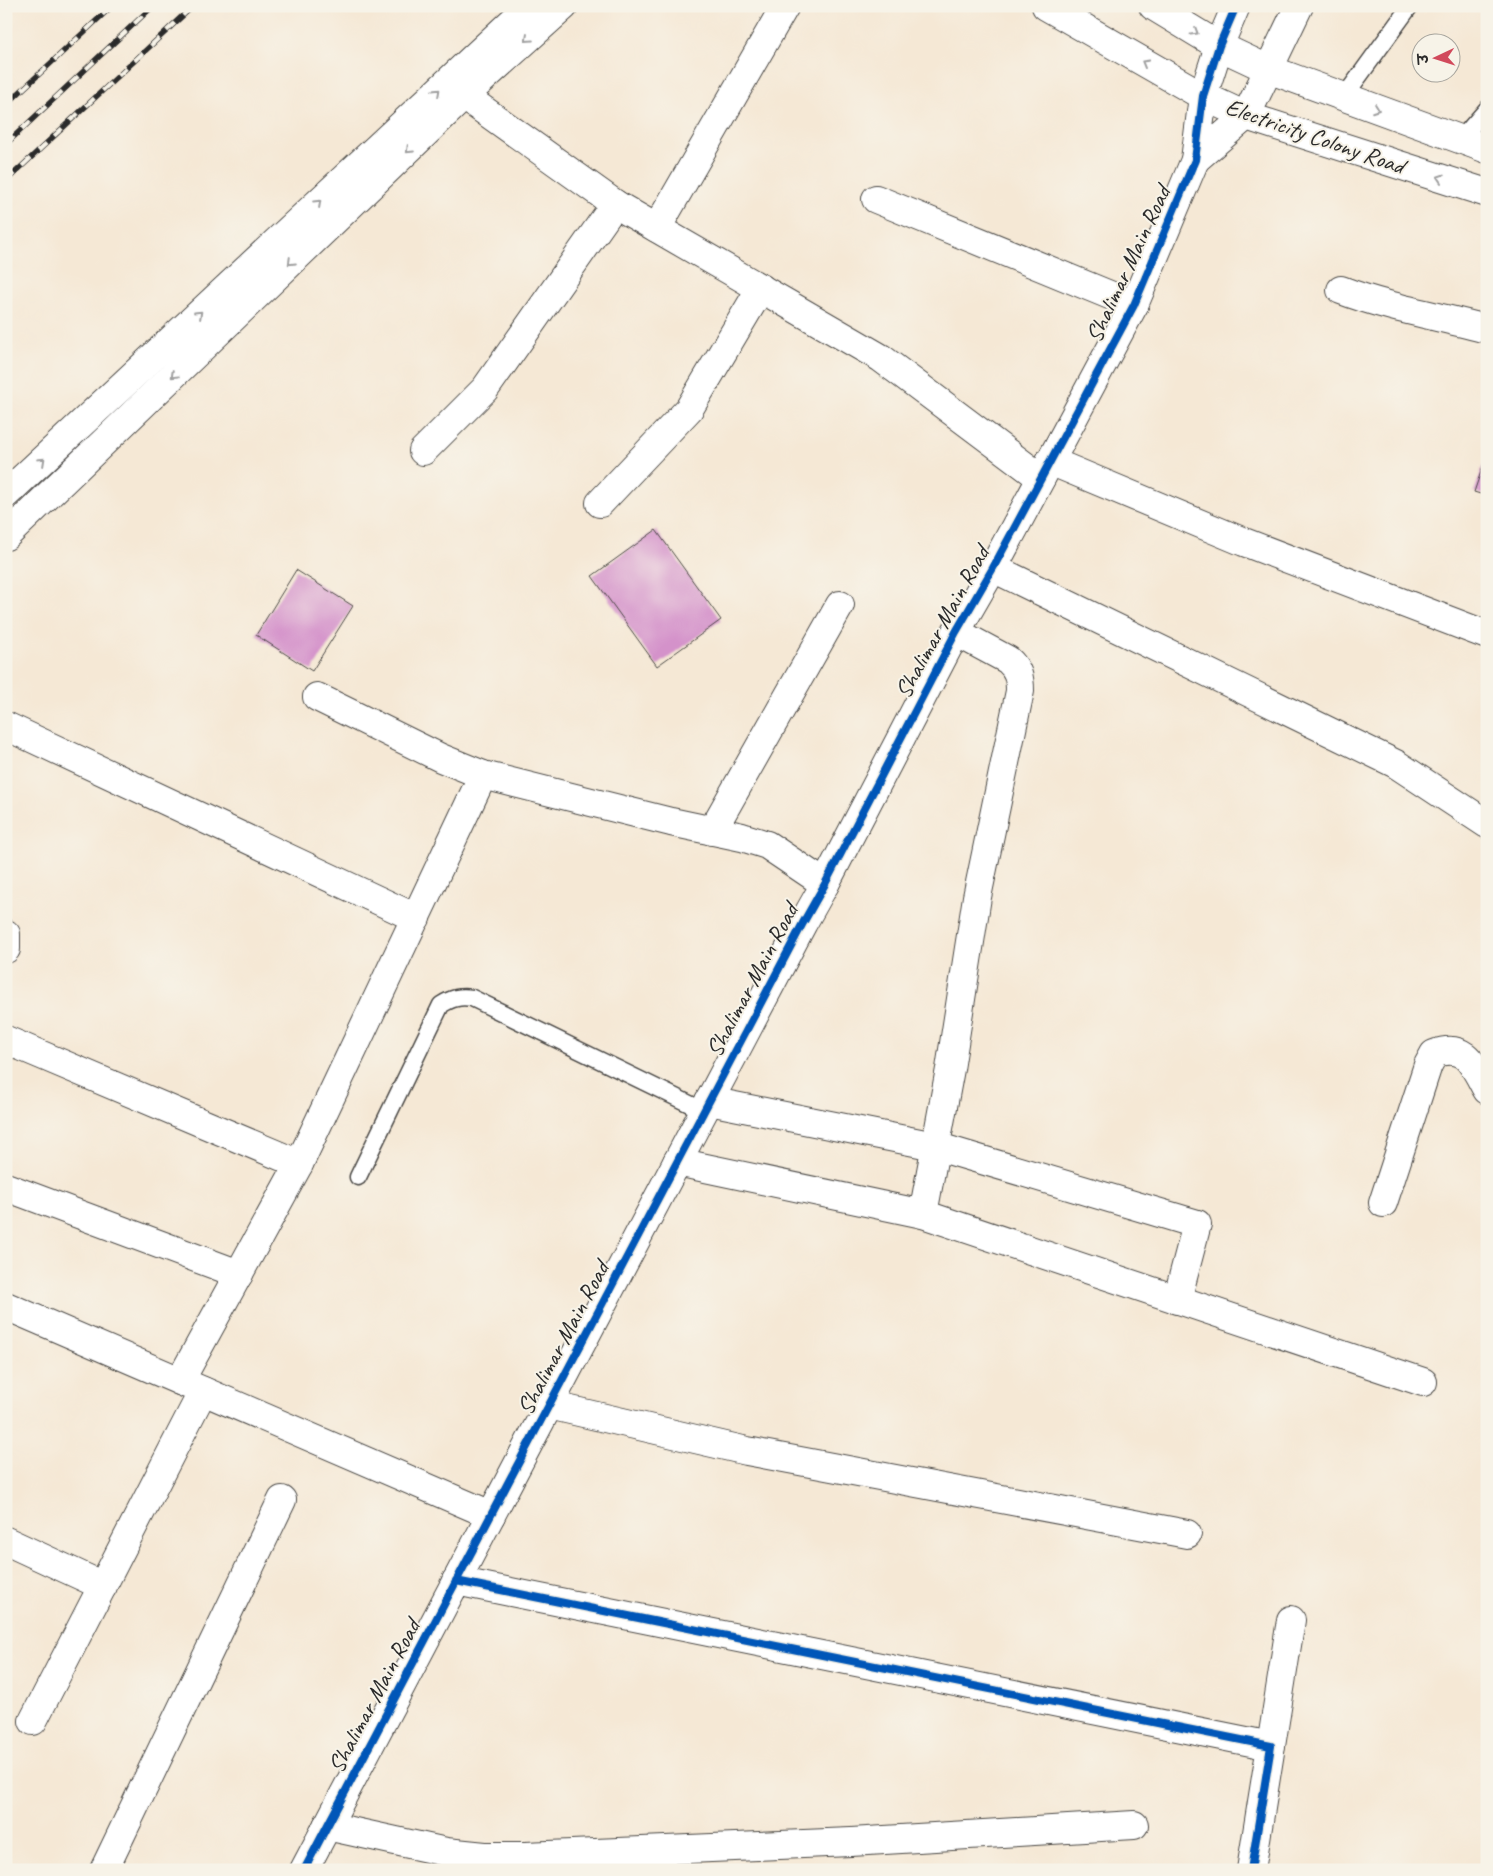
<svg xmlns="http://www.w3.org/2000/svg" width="1493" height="1876" font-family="Caveat,'Playpen Sans Deva',sans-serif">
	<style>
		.building { fill: #d492ca }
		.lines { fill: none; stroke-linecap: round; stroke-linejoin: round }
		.lane-casing { stroke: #494744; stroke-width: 19 }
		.street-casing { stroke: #494744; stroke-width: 30 }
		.secondary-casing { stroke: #494744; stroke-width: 30 }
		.lane { stroke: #fff; stroke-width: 16 }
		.street { stroke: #fff; stroke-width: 28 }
		.secondary { stroke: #fff; stroke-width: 28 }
		.rail-casing { stroke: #2b2b2b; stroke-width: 5.5 }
		.rail { stroke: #f7f3e8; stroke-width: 4; stroke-dasharray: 11; stroke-linecap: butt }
		.cycleway-casing { stroke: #f7f3e8; stroke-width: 11 }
		.cycleway { stroke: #0057b8; stroke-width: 8 }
		.oneway { stroke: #a0a0a0 }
		.labels { text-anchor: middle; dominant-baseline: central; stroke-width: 4; stroke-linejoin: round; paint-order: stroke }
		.street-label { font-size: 24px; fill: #2b2b2b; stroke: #f7f3e8 }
	</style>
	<rect width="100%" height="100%" fill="#f7f3e8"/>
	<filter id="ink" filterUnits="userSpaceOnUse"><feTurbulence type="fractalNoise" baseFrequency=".02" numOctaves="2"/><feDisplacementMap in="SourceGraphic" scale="10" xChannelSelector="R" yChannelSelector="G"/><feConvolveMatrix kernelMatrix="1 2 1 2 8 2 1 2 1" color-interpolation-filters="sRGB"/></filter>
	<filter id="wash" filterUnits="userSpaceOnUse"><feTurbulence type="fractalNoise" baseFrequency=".0096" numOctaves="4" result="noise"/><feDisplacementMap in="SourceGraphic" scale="20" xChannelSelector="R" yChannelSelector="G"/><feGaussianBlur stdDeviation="1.12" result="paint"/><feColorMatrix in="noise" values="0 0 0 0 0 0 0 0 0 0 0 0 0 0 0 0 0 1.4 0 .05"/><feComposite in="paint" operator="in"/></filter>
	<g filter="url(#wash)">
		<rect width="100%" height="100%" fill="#f5e8d5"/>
		<g id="blocks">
			<g class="building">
				<polygon points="1486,457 1487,457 1487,496 1474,492"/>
				<polygon points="656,530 721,620 657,666 592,576"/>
				<polygon points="296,570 353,606 312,671 256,635"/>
			</g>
		</g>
	</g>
	<g filter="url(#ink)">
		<use href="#blocks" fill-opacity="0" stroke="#494744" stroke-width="1"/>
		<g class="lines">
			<defs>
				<g id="lane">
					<polyline points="1344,97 1410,6"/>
					<polyline points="1460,140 1487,109"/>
					<path d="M358 1177 441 1005C452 998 460 996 472 998L704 1111"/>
				</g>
				<g id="street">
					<polyline points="464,96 615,204"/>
					<polyline points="876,199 1134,305"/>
					<polyline points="657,228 785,6"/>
					<path d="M1341 290C1388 308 1438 316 1487 329"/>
					<polyline points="423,451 485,389 615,204 881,358 1041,478"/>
					<polyline points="1050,461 1244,542 1487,635"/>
					<polyline points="6,494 529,6"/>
					<polyline points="600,503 689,409 761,288"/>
					<polyline points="6,536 464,96 564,6"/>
					<polyline points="993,568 1396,764 1487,824"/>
					<polyline points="317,697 441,758 483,775 671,822 742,837 767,845 825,884"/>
					<polyline points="6,726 416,918"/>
					<polyline points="712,831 840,605"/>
					<polyline points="6,934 6,949"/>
					<polyline points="6,1040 299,1164"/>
					<polyline points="709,1101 935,1146 1197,1224 1177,1300"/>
					<polyline points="677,1162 923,1214 1423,1382"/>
					<polyline points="6,1187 239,1274"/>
					<path d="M1383 1203 1428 1065 1434 1054C1466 1042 1473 1065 1487 1090"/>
					<path d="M923 1214 950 1069 977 897 1020 691C1020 677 1018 669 1008 660L956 632"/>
					<polyline points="6,1306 491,1515"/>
					<polyline points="180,1381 299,1164 483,775"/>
					<polyline points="549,1405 747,1451 1187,1534"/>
					<polyline points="6,1541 103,1586"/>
					<polyline points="456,1581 1271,1746 1251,1870"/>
					<polyline points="33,1721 203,1391"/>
					<polyline points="1271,1746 1291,1620"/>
					<polyline points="327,1826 446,1852 485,1856 525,1856 851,1842 1134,1825"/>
					<polyline points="104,1870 282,1500"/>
				</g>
				<g id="secondary">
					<polyline points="1046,6 1203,96 1246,116 1487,193"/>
					<polyline points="1153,6 1219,46 1268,69 1487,149"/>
					<polyline points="1195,160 1246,116 1299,6"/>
					<polyline points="304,1870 803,923 825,884 956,632 993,568 1134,305 1195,160 1203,96 1219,46 1236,6"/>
				</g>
			</defs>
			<use href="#lane" class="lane-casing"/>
			<use href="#street" class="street-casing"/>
			<use href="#secondary" class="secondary-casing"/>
			<use href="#lane" class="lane"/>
			<use href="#street" class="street"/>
			<use href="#secondary" class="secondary"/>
			<defs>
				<g id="rail">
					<polyline points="6,105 112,6"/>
					<polyline points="6,144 153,6"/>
					<polyline points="6,181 193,6"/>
				</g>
			</defs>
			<use href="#rail" class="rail-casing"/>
			<use href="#rail" class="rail"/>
			<defs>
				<g id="cycleway">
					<polyline points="456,1581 1271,1746 1251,1870"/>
					<polyline points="304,1870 803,923 825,884 956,632 993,568 1134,305 1195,160 1203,96 1219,46 1236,6"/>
				</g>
			</defs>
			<use href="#cycleway" class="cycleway-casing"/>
			<use href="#cycleway" class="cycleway"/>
		</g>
		<defs><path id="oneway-chevron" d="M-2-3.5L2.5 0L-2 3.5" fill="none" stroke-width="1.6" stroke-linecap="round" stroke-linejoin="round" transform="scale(1.25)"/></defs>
		<g class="oneway">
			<use href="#oneway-chevron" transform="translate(1195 32) rotate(31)"/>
			<use href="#oneway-chevron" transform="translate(528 39) rotate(138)"/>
			<use href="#oneway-chevron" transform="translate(1145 63) rotate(-150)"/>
			<use href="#oneway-chevron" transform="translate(437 92) rotate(-43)"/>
			<use href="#oneway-chevron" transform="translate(1376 109) rotate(20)"/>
			<use href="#oneway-chevron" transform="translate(409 150) rotate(136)"/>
			<use href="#oneway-chevron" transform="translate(1440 178) rotate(-162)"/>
			<use href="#oneway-chevron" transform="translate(318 203) rotate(-43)"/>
			<use href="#oneway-chevron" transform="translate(291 262) rotate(136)"/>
			<use href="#oneway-chevron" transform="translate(199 314) rotate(-43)"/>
			<use href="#oneway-chevron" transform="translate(174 375) rotate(136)"/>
			<use href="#oneway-chevron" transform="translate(42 461) rotate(-43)"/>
		</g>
	</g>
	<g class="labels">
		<g class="street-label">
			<text transform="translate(1315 136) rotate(19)">Electricity Colony Road</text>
			<text transform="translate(1128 264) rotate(-65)">Shalimar Main Road</text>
			<text transform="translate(942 622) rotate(-61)">Shalimar Main Road</text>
			<text transform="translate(752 980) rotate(-62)">Shalimar Main Road</text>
			<text transform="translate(563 1338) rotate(-62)">Shalimar Main Road</text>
			<text transform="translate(374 1696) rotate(-62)">Shalimar Main Road</text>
		</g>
	</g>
	<rect width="1493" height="1876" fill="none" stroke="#f7f3e8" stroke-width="25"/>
	<g transform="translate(1436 58) rotate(266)"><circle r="24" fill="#f7f3e8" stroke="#a5a39c"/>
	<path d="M0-4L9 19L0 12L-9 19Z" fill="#d1495b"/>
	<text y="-8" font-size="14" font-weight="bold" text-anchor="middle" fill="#2b2b2b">उ</text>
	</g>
</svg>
